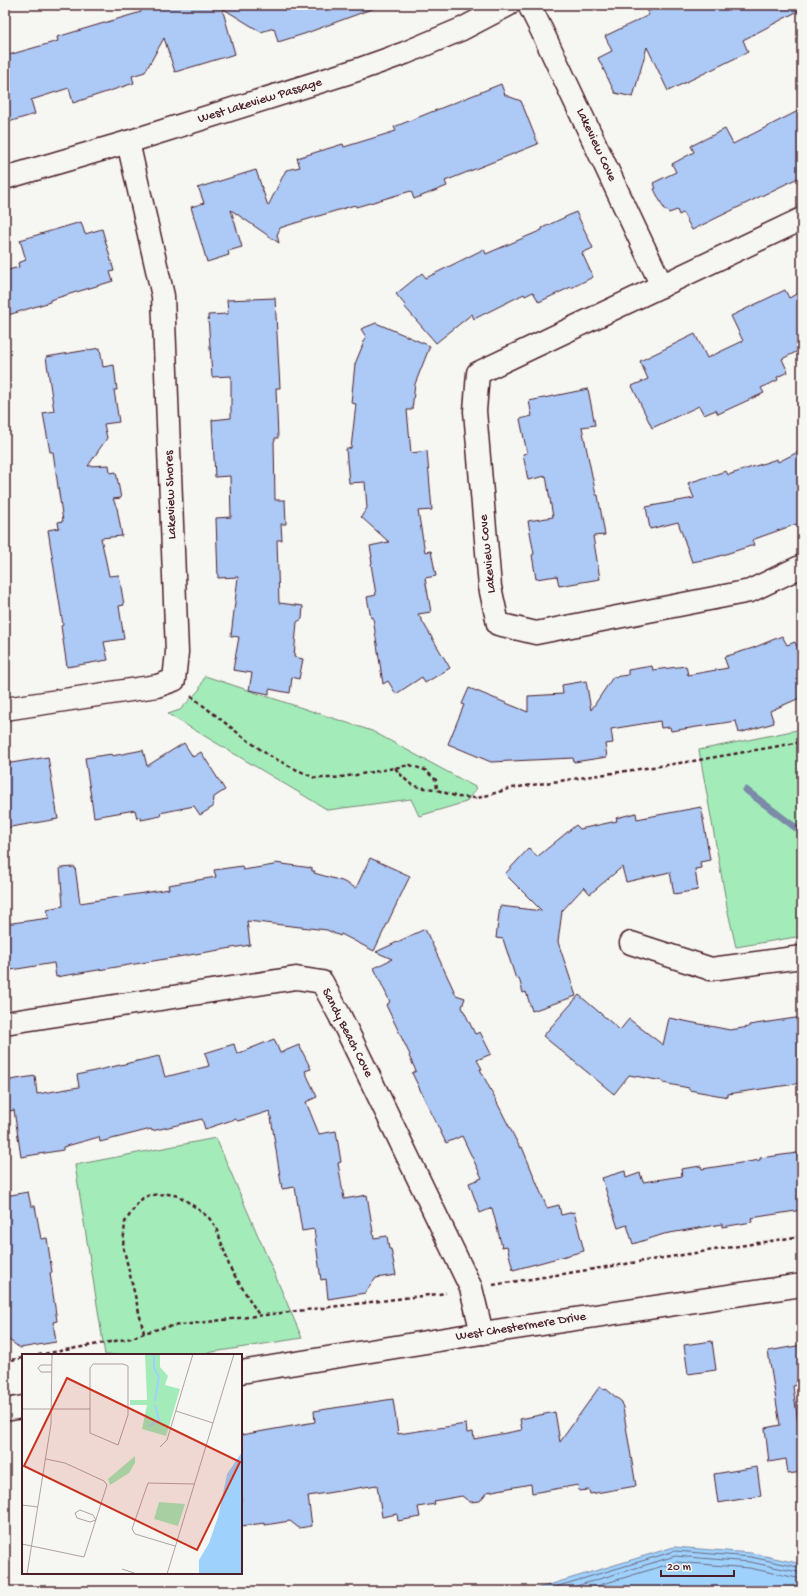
<svg xmlns="http://www.w3.org/2000/svg" width="807" height="1596" font-family="'Gochi Hand',sans-serif">
	<style>
		.green { fill: #a3ecba; stroke: #768672 }
		.water { fill: #9ed2fc; stroke: #7c8aa8 }
		.lines { fill: none; stroke-linecap: round; stroke-linejoin: round }
		.shore { stroke: #6c677f; stroke-width: 1 }
		.stream { stroke: #7c8aa8; stroke-width: 7 }
		.building { fill: #adc9f6; stroke: #4a1f2b }
		.minor-casing { stroke: #4a1f2b; stroke-width: 25 }
		.path { stroke: #4a1f2b; stroke-width: 2.5; stroke-dasharray: 4 3; stroke-linecap: butt }
		.minor { stroke: #f6f6f2; stroke-width: 22 }
		.labels { text-anchor: middle; dominant-baseline: central; stroke-width: 3.5; stroke-linejoin: round; paint-order: stroke }
		.street-label { font-size: 13px; fill: #4a1f2b; stroke: #f6f6f2 }
		.inset-river { fill: none; stroke: #9ed2fc; stroke-width: 2 }
		.inset-road { fill: none; stroke: #b1a0a2; stroke-width: 1 }
		.view { fill: #c8321e; fill-opacity: 0.15; stroke: #c8321e; stroke-width: 2 }
		.inset-edge { fill: none; stroke: #4a1f2b; stroke-width: 2 }
	</style>
	<rect width="100%" height="100%" fill="#f6f6f2"/>
	<filter id="ink" filterUnits="userSpaceOnUse"><feTurbulence type="fractalNoise" baseFrequency=".025" numOctaves="2"/><feDisplacementMap in="SourceGraphic" scale="8" xChannelSelector="R" yChannelSelector="G"/><feConvolveMatrix kernelMatrix="1 2 1 2 8 2 1 2 1" color-interpolation-filters="sRGB"/></filter>
	<g filter="url(#ink)">
		<g class="green">
			<polygon points="205,676 372,731 477,788 466,802 419,816 411,799 328,810 168,714 180,710 199,690"/>
			<polygon points="802,729 802,936 736,947 728,912 699,750"/>
			<polygon points="216,1138 302,1338 194,1355 105,1355 75,1165"/>
		</g>
		<polygon class="water" points="674,1547 751,1553 802,1564 802,1591 529,1591"/>
		<g class="lines">
			<g class="shore">
				<polyline points="542,1591 675,1551 751,1557 802,1568"/>
				<polyline points="560,1591 675,1556 750,1562 802,1573"/>
				<polyline points="580,1591 676,1562 749,1568 802,1579"/>
			</g>
			<polyline class="stream" points="746,790 796,828 802,830"/>
		</g>
		<g class="building">
			<polygon points="138,5 377,5 377,7 304,34 278,42 274,28 261,32 222,8 235,54 175,72 164,38 145,72 132,76 134,83 73,103 69,88 31,100 35,114 5,123 5,56 58,41 57,37 141,12"/>
			<polygon points="661,5 802,5 802,9 743,40 748,52 668,91 647,47 633,97 615,93 598,58 612,51 605,36 649,15 647,12"/>
			<polygon points="501,84 505,95 521,101 538,144 445,181 447,186 414,199 411,191 356,207 355,205 289,225 280,228 277,235 279,243 231,210 242,247 228,251 229,255 207,262 191,207 204,203 199,189 197,188 256,170 268,206 286,170 300,167 297,158 343,144 344,147 396,131 394,127"/>
			<polygon points="802,109 802,176 692,230 683,213 679,215 677,210 669,213 667,210 665,211 654,189 656,188 653,183 676,172 672,164 694,152 691,146 725,129 733,144"/>
			<polygon points="576,212 593,248 582,253 593,277 571,288 571,287 539,302 533,292 525,296 524,294 474,319 472,314 436,343 404,306 405,305 396,294 422,273 426,278 484,249 486,254 542,230 542,228"/>
			<polygon points="81,222 85,234 102,229 114,271 110,272 113,281 50,300 50,302 5,316 5,271 19,267 18,263 26,260 20,240"/>
			<polygon points="785,290 789,298 802,291 802,349 782,359 788,372 777,377 778,380 761,388 764,393 718,414 716,410 704,415 699,406 652,428 632,386 648,379 640,361 695,334 707,358 743,341 731,316"/>
			<polygon points="275,298 280,388 276,388 278,438 275,438 275,441 274,441 275,500 285,500 286,524 281,524 282,540 277,540 279,603 303,606 302,619 297,622 294,657 303,659 299,679 292,677 290,693 269,689 269,694 249,690 252,673 233,670 239,637 231,636 238,577 218,578 216,518 231,517 230,476 215,477 212,420 231,418 231,376 212,377 208,315 228,314 227,300"/>
			<polygon points="376,323 430,346 415,384 412,410 407,410 411,453 427,451 432,510 418,511 425,552 431,551 436,576 425,578 431,612 418,614 450,668 425,683 422,677 396,694 388,681 383,684 373,618 371,618 367,597 376,595 371,564 372,563 371,557 372,557 370,546 389,542 361,517 367,508 365,482 349,483 346,449 351,448 356,404 351,403 355,364 366,337 361,329"/>
			<polygon points="100,348 103,367 114,365 117,390 114,390 119,422 104,424 107,438 88,466 109,465 110,473 116,472 121,498 113,499 117,508 122,536 101,538 109,576 119,575 124,605 119,606 124,639 104,642 108,660 67,667 61,626 63,625 48,530 59,528 58,522 63,521 53,452 50,452 43,413 54,411 46,357"/>
			<polygon points="588,389 595,425 582,427 596,495 598,495 605,535 593,536 600,579 559,586 557,576 536,579 532,555 534,554 528,521 553,517 546,476 528,480 523,454 527,453 520,419 532,416 529,401"/>
			<polygon points="802,450 802,522 752,540 754,545 713,558 692,562 678,522 650,529 646,507 694,498 688,483 726,471 728,475 777,459 778,462"/>
			<polygon points="782,636 787,645 795,642 802,657 802,697 770,711 774,723 739,733 736,721 671,731 670,727 661,728 660,721 611,729 613,743 605,744 607,757 574,762 573,758 491,762 448,744 464,705 462,704 469,688 528,712 528,696 563,694 562,685 586,681 591,710 613,677 628,675 628,670 652,666 653,670 686,666 688,675 728,668 724,657 753,648"/>
			<polygon points="184,743 193,757 201,752 225,790 214,797 213,807 200,815 194,806 160,813 161,816 141,820 141,817 137,818 135,810 94,817 85,758 112,754 112,756 143,750 147,766"/>
			<polygon points="48,757 58,819 5,828 5,764"/>
			<polygon points="701,807 710,860 700,862 701,868 695,869 698,890 674,894 670,872 626,882 622,867 590,894 584,887 562,911 558,942 576,996 532,1011 526,992 523,993 519,978 516,979 503,939 496,938 500,906 542,911 505,874 529,848 537,857 576,825 580,829 617,821 616,818 636,813 637,819"/>
			<polygon points="370,858 410,876 374,951 341,934 340,936 327,930 247,921 250,945 56,977 54,963 5,971 5,924 49,918 47,909 63,906 60,868 75,867 80,903 169,889 168,885 216,877 214,870 242,866 243,870 274,865 275,863 312,868 312,871 315,871 314,873 342,881 356,888"/>
			<polygon points="425,929 456,995 465,998 462,1007 475,1034 480,1032 491,1054 477,1060 482,1069 480,1069 520,1148 522,1147 547,1208 559,1205 561,1215 574,1212 584,1251 513,1270 507,1246 502,1247 492,1208 480,1213 469,1183 482,1178 462,1136 446,1143 412,1073 416,1071 409,1056 410,1055 386,1005 390,1002 374,968 392,959 376,952"/>
			<polygon points="579,995 620,1030 629,1019 663,1045 669,1018 730,1030 749,1027 749,1025 802,1017 802,1083 728,1094 728,1097 689,1090 689,1088 663,1083 663,1081 629,1075 614,1094 543,1036"/>
			<polygon points="274,1039 280,1053 299,1045 311,1069 305,1071 317,1097 306,1102 319,1134 336,1131 341,1162 338,1163 344,1199 367,1195 374,1238 387,1236 389,1249 391,1249 396,1275 376,1278 365,1293 328,1299 326,1279 321,1280 314,1229 302,1231 295,1187 282,1189 270,1111 238,1121 235,1119 205,1129 202,1119 152,1131 151,1129 100,1142 99,1137 63,1147 63,1150 21,1157 14,1110 5,1112 5,1083 10,1083 10,1080 35,1076 37,1094 79,1087 77,1075 159,1056 165,1077 209,1066 205,1053 234,1044 237,1054"/>
			<polygon points="797,1153 802,1187 802,1210 751,1218 752,1222 722,1227 722,1224 664,1234 633,1244 627,1225 618,1228 602,1178 625,1171 626,1178 640,1173 643,1182 682,1176 681,1169 701,1166 702,1169 760,1160 760,1158"/>
			<polygon points="28,1192 31,1206 35,1206 41,1239 47,1238 52,1272 50,1273 57,1321 53,1322 56,1342 20,1348 5,1337 5,1196"/>
			<polygon points="712,1341 716,1370 688,1374 684,1345"/>
			<polygon points="802,1345 802,1384 793,1386 798,1423 802,1423 802,1472 788,1474 786,1459 769,1462 765,1428 780,1425 768,1351"/>
			<polygon points="600,1386 605,1390 606,1389 622,1402 636,1486 590,1494 589,1490 579,1491 578,1485 532,1493 531,1484 487,1492 480,1501 470,1502 462,1496 434,1501 435,1504 418,1507 420,1517 398,1521 397,1514 382,1517 377,1485 308,1496 312,1526 299,1528 290,1521 265,1525 265,1523 241,1526 241,1435 315,1422 314,1411 393,1399 398,1434 466,1424 467,1433 473,1432 474,1439 522,1430 520,1419 555,1412 560,1442"/>
			<polygon points="757,1467 761,1496 718,1503 714,1474"/>
		</g>
		<g class="lines">
			<defs>
				<g id="minor">
					<polyline points="529,5 541,29 662,286"/>
					<polyline points="5,178 128,142 360,69 405,53 462,29 508,5"/>
					<polyline points="802,219 478,373 475,411 490,587 498,624 536,633 750,591 802,566"/>
					<polyline points="5,709 157,686 174,680 177,652 163,296 128,142"/>
					<polyline points="631,943 711,969 802,957"/>
					<polyline points="5,1023 296,978 322,982 340,1016 471,1288 482,1333"/>
					<polyline points="241,1372 482,1333 802,1285"/>
					<polyline points="5,1410 23,1407"/>
				</g>
			</defs>
			<use href="#minor" class="minor-casing"/>
			<g class="path">
				<polyline points="191,696 238,733 268,755 293,768 315,778 333,778 356,775 410,765 425,770 436,780 437,790 458,797 478,798 512,788 693,761 802,742"/>
				<path d="M395 768C410 786 414 788 437 789"/>
				<polyline points="493,1285 802,1236"/>
				<polyline points="144,1333 123,1246 125,1222 137,1204 143,1198 150,1195 168,1194 179,1196 198,1209 209,1218 216,1227 230,1268 259,1315"/>
				<polyline points="38,1355 132,1338 144,1333 165,1327 446,1293"/>
				<polyline points="5,1361 23,1358"/>
			</g>
			<use href="#minor" class="minor"/>
		</g>
	</g>
	<g class="labels">
		<g class="street-label">
			<text transform="translate(260 101) rotate(-17)">West Lakeview Passage</text>
			<text transform="translate(596 145) rotate(65)">Lakeview Cove</text>
			<text transform="translate(171 495) rotate(-92)">Lakeview Shores</text>
			<text transform="translate(488 554) rotate(-96)">Lakeview Cove</text>
			<text transform="translate(347 1033) rotate(63)">Sandy Beach Cove</text>
			<text transform="translate(521 1327) rotate(-9)">West Chestermere Drive</text>
		</g>
	</g>
	<g transform="translate(22 1354)">
		<rect width="220" height="220" fill="#f6f6f2"/>
		<path d="M123 0H138V13L146 22 143 31 158 35 144 82 120 75 125 51H108V46H125ZM113 102V109L107 119 88 131 86 125ZM137 148 163 150 156 172 132 165Z" fill="#a3ecba"/>
		<path d="M220 98V220H177V206L187 189 196 163 205 120Z" fill="#9ed2fc"/>
		<path class="inset-river" d="M132 0V14L137 23 133 47M127 72 137 66 133 51"/>
		<path class="inset-road" d="M71 10H101L106 12V61L96 91 68 79V14ZM30 11H19L16 14 19 18H30M0 55H68M154 57 191 69M138 93 145 86 171 0M0 151 16 153M58 156 71 161 74 166 68 168 55 164 53 159ZM0 190 62 203 85 131 82 127 43 109 24 105M153 192 113 180 110 175 126 129 172 130M100 215 115 220M5 220 29 70 30 0M145 220 212 0"/>
		<path class="view" d="M45 24 218 108 175 196 2 112Z"/>
		<rect width="220" height="220" class="inset-edge"/>
	</g>
	<rect width="807" height="1596" fill="none" stroke="#f6f6f2" stroke-width="20"/>
	<rect x="10" y="10" width="787" height="1576" fill="none" stroke="#4a1f2b" stroke-width="1.5" filter="url(#ink)"/>
	<path d="M661 1570v6h73v-6" fill="none" stroke="#4a1f2b" stroke-width="2"/>
	<text x="667" y="1570" font-size="12" fill="#4a1f2b" stroke="#f6f6f2" stroke-width="3" paint-order="stroke">20 m</text>
</svg>
